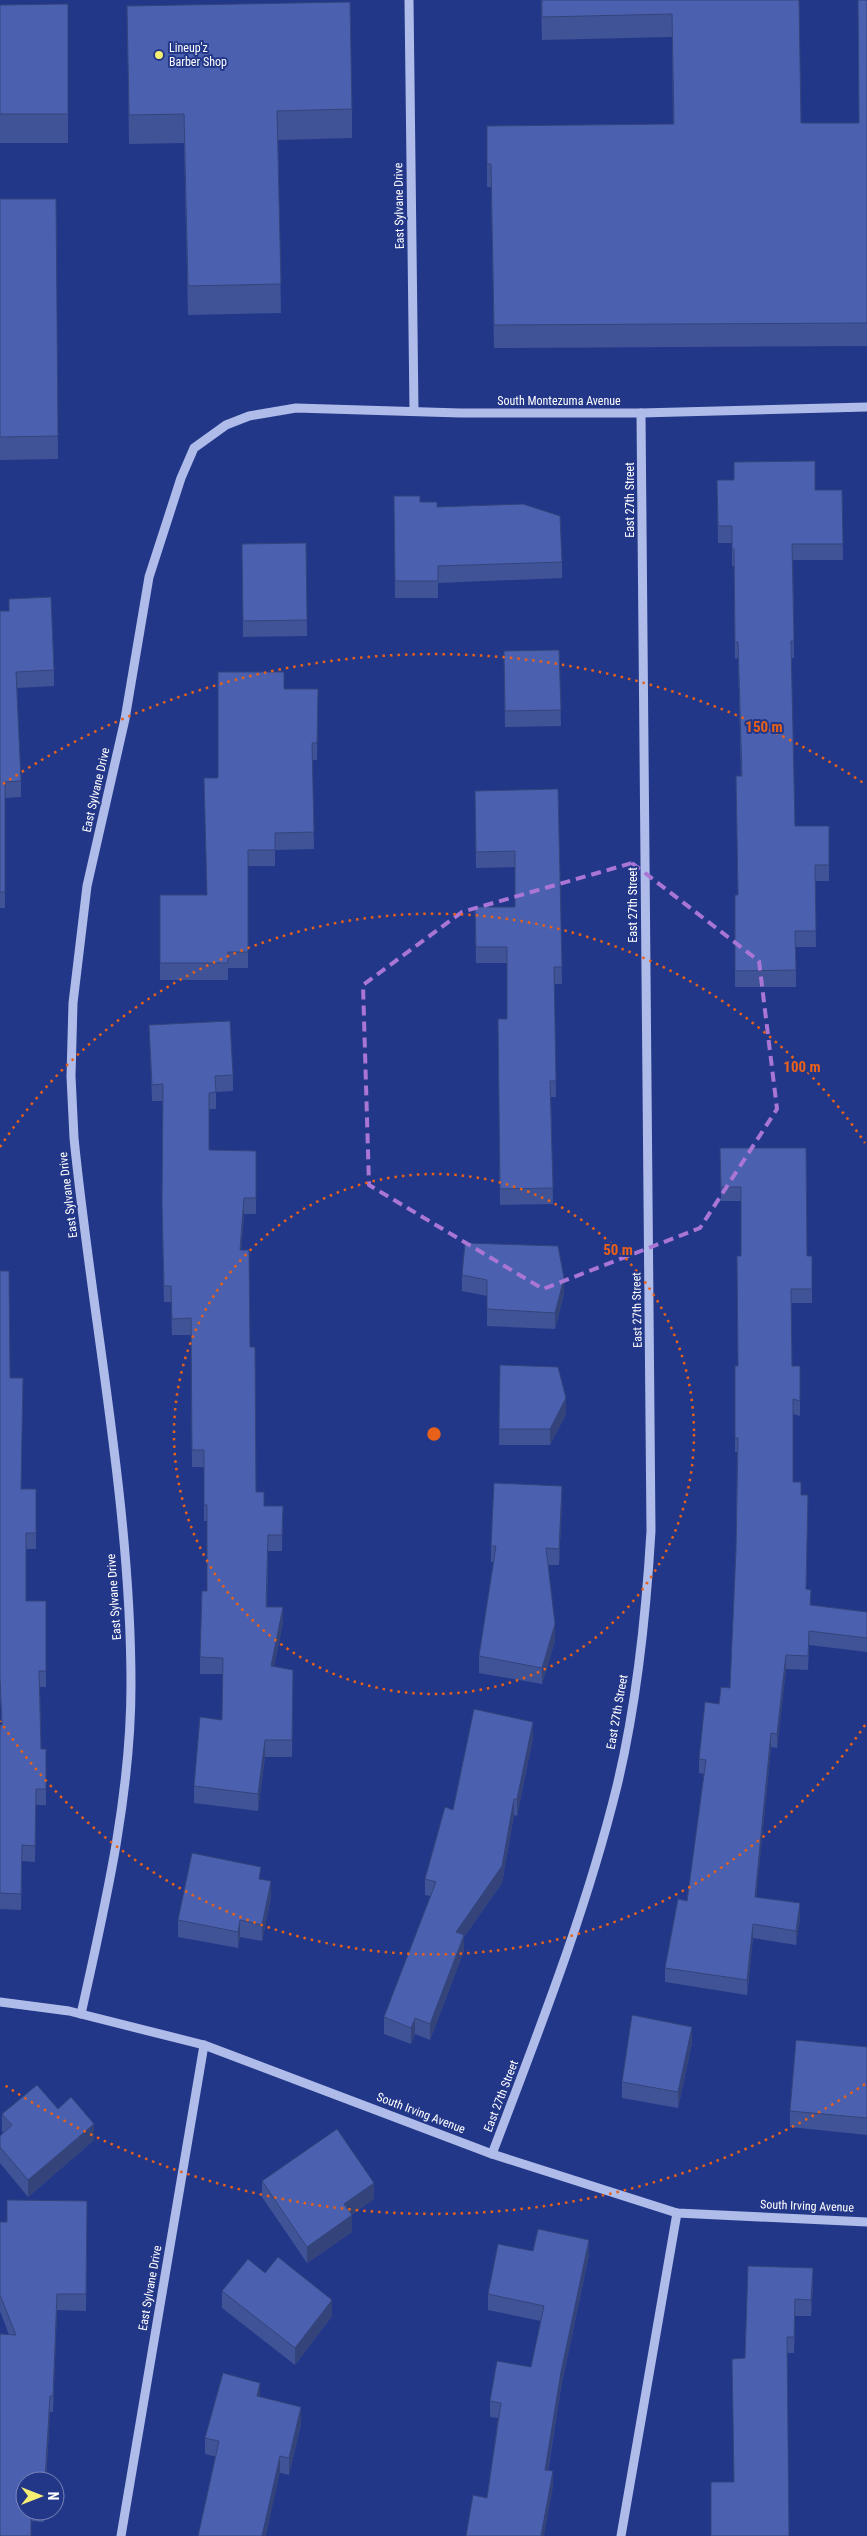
<svg xmlns="http://www.w3.org/2000/svg" width="867" height="2536" font-family="'Roboto Condensed',sans-serif">
	<style>
		.lines { fill: none; stroke-linecap: round; stroke-linejoin: round }
		.minor { stroke: #afbcea; stroke-width: 9 }
		.wall { fill: #405397 }
		.shaded-wall { fill: #34447b }
		.building { fill: #4b61b0; stroke: #34447b }
		.marked { fill: none; stroke: #a976d5; stroke-width: 4; stroke-dasharray: 10 6; stroke-linejoin: round }
		.ring { fill: none; stroke: #e96118; stroke-width: 2.5; stroke-dasharray: 2.5 5 }
		.poi-dot { fill: #f5ee72; stroke: #233788; stroke-width: 2 }
		.labels { text-anchor: middle; dominant-baseline: central; stroke-width: 4; stroke-linejoin: round; paint-order: stroke }
		.poi-label { font-size: 12px; fill: #fff; stroke: #233788; text-anchor: start }
		.street-label { font-size: 12px; fill: #fff; stroke: #233788 }
		.centre { fill: #e96118; stroke: #233788; stroke-width: 2.5 }
		.ring-label { font-size: 15px; text-anchor: middle; font-weight: bold; fill: #e96118; stroke: #233788; stroke-width: 4; stroke-linejoin: round; paint-order: stroke }
	</style>
	<rect width="100%" height="100%" fill="#233788"/>
	<g class="lines">
		<g class="minor">
			<polyline points="409,0 414,411"/>
			<polyline points="0,2002 69,2011 204,2045 492,2154 677,2213 867,2222"/>
			<path d="M81 2014C105 1906 131 1796 131 1685 131 1504 92 1319 74 1138L71 1076 73 1003 87 886 125 719 149 577 181 478 194 448 226 425 249 416 296 408 460 413H641L867 407"/>
			<path d="M492 2154C538 2033 586 1912 617 1786 637 1703 646 1616 651 1531L641 413"/>
			<polyline points="121,2536 204,2045"/>
			<polyline points="621,2536 677,2213"/>
		</g>
	</g>
	<g class="wall">
		<polygon points="541,0 799,0 801,123 859,123 867,0 867,346 494,348 491,187 487,187 487,126 673,124 672,37 542,40"/>
		<polygon points="68,4 68,143 0,143 0,5"/>
		<polygon points="127,6 352,109 352,138 278,140 281,313 188,315 184,143 129,144"/>
		<polygon points="0,199 56,199 58,459 0,460"/>
		<polygon points="717,480 815,490 842,490 843,560 793,560 794,658 791,658 795,826 829,826 829,881 815,881 816,947 796,947 796,987 735,987 735,895 738,895 741,776 738,658 735,659 734,566 732,566 732,543 718,543"/>
		<polygon points="394,496 420,502 437,507 562,562 562,578 438,583 438,598 395,598"/>
		<polygon points="306,543 307,636 243,637 242,544"/>
		<polygon points="0,611 54,670 54,686 17,688 21,781 21,797 5,798 5,908 0,908"/>
		<polygon points="559,650 561,726 505,727 504,651"/>
		<polygon points="284,689 318,689 317,760 312,760 314,849 275,850 275,866 248,866 248,968 228,968 228,980 160,980 160,895 207,895 204,778 218,778"/>
		<polygon points="558,789 562,984 554,984 556,1097 551,1097 553,1204 500,1205 498,1019 507,1019 507,963 476,963 475,907 515,907 515,867 476,868 475,791"/>
		<polygon points="149,1025 233,1075 233,1091 216,1092 216,1109 209,1109 209,1150 256,1151 256,1214 244,1214 241,1250 250,1347 256,1492 264,1506 283,1506 282,1551 268,1551 267,1607 283,1623 274,1666 293,1670 292,1757 265,1757 258,1811 194,1803 194,1786 222,1720 223,1674 200,1674 200,1657 207,1591 207,1521 204,1521 204,1467 192,1467 191,1335 172,1335 171,1302 164,1302 162,1221 163,1101 152,1101"/>
		<polygon points="720,1148 807,1256 812,1256 812,1303 791,1303 792,1366 800,1366 800,1416 793,1414 793,1482 801,1495 806,1589 811,1605 867,1612 867,1652 809,1645 808,1670 786,1669 777,1748 771,1747 756,1898 800,1918 796,1945 753,1938 747,1995 665,1982 665,1968 687,1901 704,1774 699,1773 699,1759 719,1704 730,1688 736,1550 737,1452 735,1452 735,1366 738,1366 741,1256 741,1201 721,1201"/>
		<polygon points="558,1246 564,1294 555,1329 487,1326 487,1296 462,1291 462,1275"/>
		<polygon points="0,1271 21,1489 36,1489 36,1549 26,1549 26,1601 46,1601 46,1687 40,1687 41,1749 46,1749 46,1805 36,1805 35,1862 22,1861 21,1910 0,1909 0,1725 2,1725 0,1693"/>
		<polygon points="500,1365 566,1414 550,1445 499,1445"/>
		<polygon points="562,1503 559,1565 548,1565 555,1641 542,1684 479,1673 479,1656 494,1562 491,1562 491,1546"/>
		<polygon points="533,1738 517,1816 514,1815 502,1883 464,1937 464,1951 430,2040 415,2034 411,2044 384,2034 384,2017 431,1896 425,1895 425,1879 453,1810"/>
		<polygon points="261,1879 271,1897 262,1941 240,1937 238,1948 178,1937 178,1920"/>
		<polygon points="692,2043 678,2108 622,2098 622,2082"/>
		<polygon points="867,2047 867,2135 790,2127 790,2111"/>
		<polygon points="58,2109 94,2140 28,2197 0,2163 0,2136 3,2133 2,2131 2,2114"/>
		<polygon points="262,2181 374,2199 351,2215 352,2232 307,2263 262,2197"/>
		<polygon points="7,2200 87,2201 86,2311 57,2310 53,2412 50,2412 46,2481 25,2481 25,2511 45,2511 44,2522 31,2521 31,2536 0,2536 0,2334 9,2335 0,2311 0,2222 7,2222"/>
		<polygon points="533,2251 589,2255 561,2388 548,2471 553,2487 487,2498 498,2418 490,2417 490,2401 531,2367 541,2321 488,2310 488,2294"/>
		<polygon points="748,2266 813,2285 811,2316 795,2316 794,2353 788,2353 734,2482 745,2358"/>
		<polygon points="265,2273 332,2316 295,2365 222,2308 222,2291"/>
		<polygon points="260,2397 301,2424 289,2475 205,2454 205,2438"/>
	</g>
	<g class="shaded-wall">
		<polygon points="244,1198 244,1214 240,1267 240,1250"/>
		<polygon points="564,1278 564,1294 555,1329 555,1313"/>
		<polygon points="566,1398 566,1414 550,1445 550,1429"/>
		<polygon points="562,1486 562,1503 559,1565 559,1549"/>
		<polygon points="283,1607 283,1623 271,1682 271,1666"/>
		<polygon points="555,1624 555,1641 542,1684 542,1668"/>
		<polygon points="786,1655 786,1669 777,1748 777,1734"/>
		<polygon points="533,1722 533,1738 517,1816 517,1799"/>
		<polygon points="771,1733 771,1747 755,1912 755,1897"/>
		<polygon points="265,1740 265,1757 258,1811 258,1794"/>
		<polygon points="514,1799 514,1815 502,1883 464,1937 464,1951 430,2040 430,2024 456,1932"/>
		<polygon points="271,1881 271,1897 262,1941 262,1925"/>
		<polygon points="800,1903 800,1918 796,1945 796,1931"/>
		<polygon points="240,1920 240,1937 238,1948 238,1932"/>
		<polygon points="753,1924 753,1938 747,1995 747,1980"/>
		<polygon points="415,2018 415,2034 411,2044 411,2028"/>
		<polygon points="692,2027 692,2043 678,2108 678,2092"/>
		<polygon points="94,2124 94,2140 28,2197 28,2180"/>
		<polygon points="374,2183 374,2199 344,2220 344,2204"/>
		<polygon points="352,2215 352,2232 307,2263 307,2247"/>
		<polygon points="589,2240 589,2255 561,2388 545,2486 545,2470 561,2372"/>
		<polygon points="813,2268 813,2285 811,2316 811,2300"/>
		<polygon points="57,2294 57,2310 53,2412 53,2396"/>
		<polygon points="332,2300 332,2316 295,2365 295,2348"/>
		<polygon points="260,2383 260,2399 257,2396"/>
		<polygon points="50,2396 50,2412 46,2481 45,2481"/>
		<polygon points="301,2407 301,2424 289,2475 289,2458"/>
		<polygon points="280,2456 280,2472 266,2536 262,2536"/>
		<polygon points="553,2471 553,2487 544,2536 541,2536"/>
	</g>
	<g class="building">
		<polygon points="542,0 799,0 801,123 859,123 858,0 867,0 867,323 494,325 491,164 487,164 487,126 674,124 672,14 542,17"/>
		<polygon points="350,2 352,109 277,111 281,284 188,286 184,114 129,115 127,6"/>
		<polygon points="68,4 68,114 0,114 0,5"/>
		<polygon points="0,199 56,199 58,436 0,437"/>
		<polygon points="815,461 815,490 842,490 843,544 792,544 794,641 791,641 795,826 829,826 829,865 815,865 816,931 795,931 796,970 735,971 735,895 738,895 736,776 742,776 738,642 735,642 734,549 732,549 732,526 718,526 717,480 734,480 734,462"/>
		<polygon points="394,496 420,496 420,502 437,502 437,507 523,504 560,516 562,562 438,566 438,581 395,581"/>
		<polygon points="306,543 307,620 243,621 242,544"/>
		<polygon points="51,597 54,670 16,672 21,781 5,782 5,892 0,892 0,611 9,611 9,599"/>
		<polygon points="559,650 561,710 505,711 504,651"/>
		<polygon points="218,672 284,672 284,689 318,689 317,743 312,743 314,832 275,833 275,850 248,850 248,952 228,952 228,963 160,963 160,895 207,895 204,778 218,778"/>
		<polygon points="558,789 562,967 554,967 556,1081 550,1081 553,1188 500,1189 498,1019 507,1019 507,947 476,947 475,907 515,907 515,851 476,852 475,791"/>
		<polygon points="230,1021 233,1075 215,1076 216,1092 209,1093 209,1150 256,1151 256,1198 244,1198 240,1250 249,1250 250,1347 255,1347 256,1492 264,1492 264,1506 283,1506 282,1535 268,1535 266,1607 283,1607 271,1666 293,1670 292,1740 265,1740 258,1794 194,1786 200,1717 222,1720 223,1658 200,1657 202,1591 207,1591 207,1505 204,1505 204,1450 192,1450 191,1318 172,1319 171,1286 164,1286 162,1205 163,1084 152,1085 149,1025"/>
		<polygon points="720,1148 806,1148 807,1256 812,1256 812,1289 791,1289 792,1366 800,1366 800,1401 793,1399 793,1482 801,1482 801,1495 808,1495 806,1589 811,1590 810,1605 867,1612 867,1638 809,1631 808,1656 786,1655 777,1734 771,1733 755,1897 800,1903 796,1931 753,1924 747,1980 665,1968 678,1899 687,1901 706,1760 699,1759 705,1702 719,1704 721,1687 730,1688 736,1550 738,1438 735,1438 735,1366 738,1366 737,1256 741,1256 741,1187 721,1187"/>
		<polygon points="465,1243 558,1246 564,1278 555,1313 487,1309 487,1280 462,1275"/>
		<polygon points="0,1271 9,1271 10,1378 23,1378 21,1489 36,1489 36,1533 26,1533 26,1601 46,1601 46,1671 39,1671 41,1749 46,1749 46,1789 36,1789 35,1846 22,1845 21,1894 0,1893 0,1725 2,1725 0,1677"/>
		<polygon points="500,1365 558,1367 566,1398 550,1429 499,1429"/>
		<polygon points="494,1483 562,1486 559,1549 546,1548 555,1624 542,1668 479,1656 496,1546 491,1546"/>
		<polygon points="474,1709 533,1722 517,1799 514,1799 502,1866 456,1932 464,1935 430,2024 415,2018 411,2028 384,2017 436,1882 425,1879 445,1807 453,1810"/>
		<polygon points="192,1853 261,1867 259,1879 271,1881 262,1925 240,1920 238,1932 178,1920"/>
		<polygon points="632,2015 692,2027 678,2092 622,2082"/>
		<polygon points="796,2040 867,2047 867,2118 790,2111"/>
		<polygon points="37,2085 58,2109 71,2097 94,2124 28,2180 0,2147 0,2136 12,2125 2,2114"/>
		<polygon points="337,2129 374,2183 344,2204 352,2215 307,2247 262,2181"/>
		<polygon points="7,2200 87,2201 86,2294 57,2294 53,2396 50,2396 45,2481 25,2481 25,2511 31,2511 31,2536 0,2536 0,2334 16,2335 0,2295 0,2222 7,2222"/>
		<polygon points="538,2229 589,2240 561,2372 545,2470 553,2471 541,2536 466,2536 473,2495 487,2498 501,2403 490,2401 497,2361 531,2367 544,2306 488,2294 498,2244 533,2251"/>
		<polygon points="278,2257 332,2300 295,2348 222,2291 248,2259 265,2273"/>
		<polygon points="748,2266 813,2268 811,2300 795,2299 794,2337 787,2337 789,2536 711,2536 711,2482 734,2482 732,2359 745,2358"/>
		<polygon points="223,2373 260,2383 257,2396 301,2407 289,2458 280,2456 262,2536 198,2536 219,2441 205,2438"/>
	</g>
	<path class="marked" d="M632 863 759 961 777 1109 700 1228 543 1289 369 1185 363 985 462 912Z"/>
	<g class="ring">
		<circle cx="434" cy="1434" r="260"/>
		<path d="M865 1725A520 520 0 0 1 0 1721M0 1147A520 520 0 0 1 865 1143"/>
		<path d="M865 2084A780 780 0 0 1 3 2084M3 784A780 780 0 0 1 865 784"/>
	</g>
	<circle class="poi-dot" cx="159" cy="55" r="5"/>
	<g class="labels">
		<g class="poi-label">
			<text x="169" y="48">Lineup'z<tspan x="169" dy="14">Barber Shop</tspan></text>
		</g>
		<g class="street-label">
			<text transform="translate(399 206) rotate(-91)">East Sylvane Drive</text>
			<text x="559" y="401">South Montezuma Avenue</text>
			<text transform="translate(630 500) rotate(-90)">East 27th Street</text>
			<text transform="translate(96 790) rotate(-77)">East Sylvane Drive</text>
			<text transform="translate(633 905) rotate(-90)">East 27th Street</text>
			<text transform="translate(68 1195) rotate(-97)">East Sylvane Drive</text>
			<text transform="translate(637 1310) rotate(-91)">East 27th Street</text>
			<text transform="translate(114 1597) rotate(-94)">East Sylvane Drive</text>
			<text transform="translate(617 1712) rotate(-80)">East 27th Street</text>
			<text transform="translate(501 2096) rotate(-69)">East 27th Street</text>
			<text transform="translate(421 2113) rotate(21)">South Irving Avenue</text>
			<text transform="translate(807 2206) rotate(2)">South Irving Avenue</text>
			<text transform="translate(150 2288) rotate(-80)">East Sylvane Drive</text>
		</g>
	</g>
	<circle cx="434" cy="1434" r="8" class="centre"/>
	<g class="ring-label">
		<text x="764" y="732">150 m</text>
		<text x="802" y="1072">100 m</text>
		<text x="618" y="1255">50 m</text>
	</g>
	<g transform="translate(40 2496) rotate(90)"><circle r="24" fill="#233788" stroke="#7b87b8"/>
	<path d="M0-4L9 19L0 12L-9 19Z" fill="#f5ee72"/>
	<text y="-8" font-size="14" font-weight="bold" text-anchor="middle" fill="#ffffff">N</text>
	</g>
</svg>
